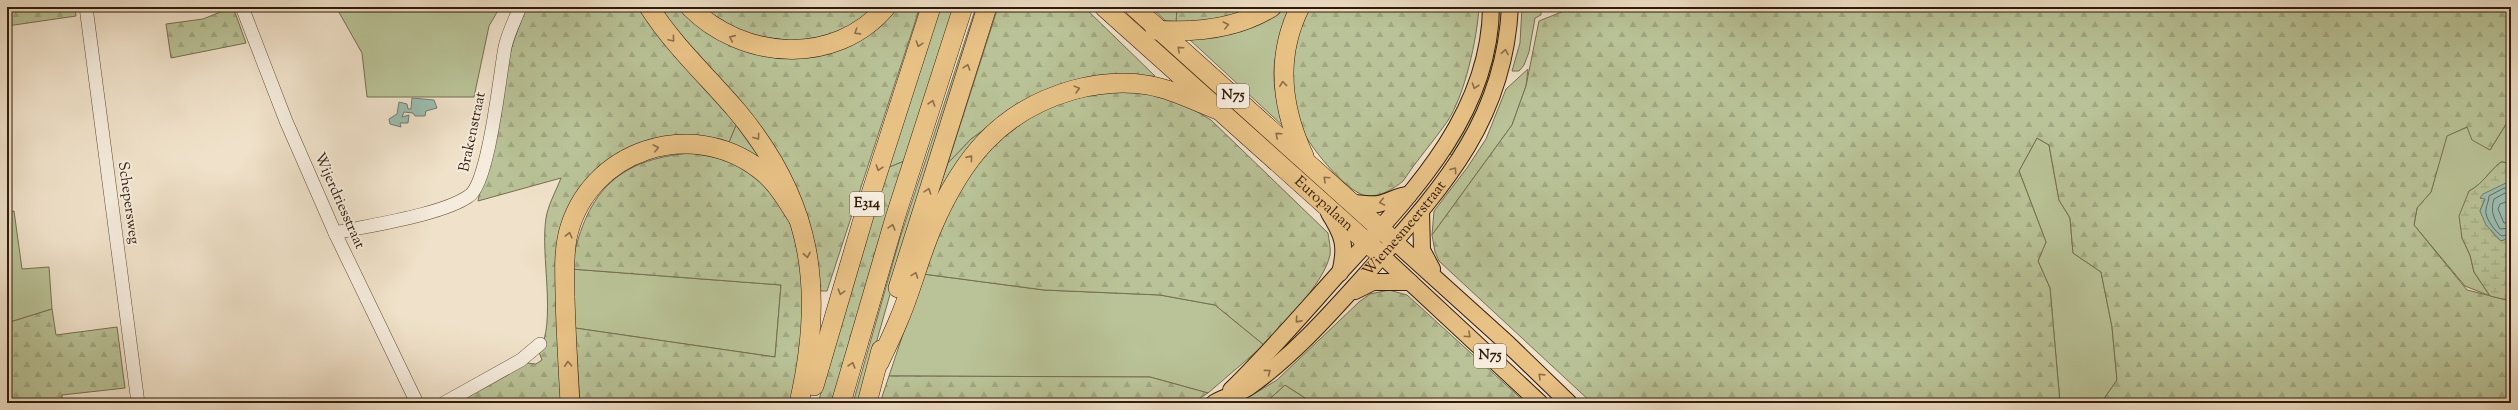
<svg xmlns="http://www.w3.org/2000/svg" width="2518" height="410" font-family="'Sorts Mill Goudy',serif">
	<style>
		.grass { fill: #b9c397; stroke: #756f50 }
		.forest { fill: url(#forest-firs); stroke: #756f50 }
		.wetland { fill: url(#wetland-marsh); stroke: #756f50 }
		.water { fill: #9bbeb2; stroke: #717d6e }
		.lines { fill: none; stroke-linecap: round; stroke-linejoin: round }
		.shore { stroke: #666c5d; stroke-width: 1 }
		.minor-casing { stroke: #614d38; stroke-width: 14 }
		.major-casing { stroke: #311b08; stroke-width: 18 }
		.highway-casing { stroke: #311b08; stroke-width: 20 }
		.minor { stroke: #f5ecdd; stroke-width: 13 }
		.major { stroke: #e8c185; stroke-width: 16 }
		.highway { stroke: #e8c185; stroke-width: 19 }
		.oneway { stroke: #8c6e46 }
		.labels { text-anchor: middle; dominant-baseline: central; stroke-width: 4; stroke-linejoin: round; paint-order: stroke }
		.shield { fill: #f5ecdd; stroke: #6c5a48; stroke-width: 1 }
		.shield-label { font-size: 14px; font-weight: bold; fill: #311b08 }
		.street-label { font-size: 15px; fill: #311b08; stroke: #f5ecdd }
	</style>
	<defs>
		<pattern id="forest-firs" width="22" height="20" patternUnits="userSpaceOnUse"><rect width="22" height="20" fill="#b9c397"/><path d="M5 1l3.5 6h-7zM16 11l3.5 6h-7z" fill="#a0a781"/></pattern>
		<pattern id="wetland-marsh" width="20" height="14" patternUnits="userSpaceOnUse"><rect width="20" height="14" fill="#b9c397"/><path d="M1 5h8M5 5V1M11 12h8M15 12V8" fill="none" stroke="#a0a781"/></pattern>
	</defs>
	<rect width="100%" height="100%" fill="#f0e2ca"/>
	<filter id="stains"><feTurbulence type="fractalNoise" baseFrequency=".005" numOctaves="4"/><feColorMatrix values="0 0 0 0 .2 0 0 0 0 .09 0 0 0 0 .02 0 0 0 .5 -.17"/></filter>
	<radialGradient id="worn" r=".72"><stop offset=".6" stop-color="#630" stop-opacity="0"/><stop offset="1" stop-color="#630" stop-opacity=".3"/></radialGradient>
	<g class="grass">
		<polygon points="336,7 500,7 489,26 474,97 367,97 362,53"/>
		<polygon points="940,7 957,7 907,160 887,168"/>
		<polygon points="976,7 982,7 907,235 859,403 853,403 900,238"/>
		<polygon points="1151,7 1177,7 1176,25 1169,24"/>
		<path d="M1286 7H1293C1271 56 1268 75 1284 127L1189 39C1230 36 1252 30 1286 7Z"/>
		<polygon points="1496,7 1504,7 1500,44 1491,82 1455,157 1448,153"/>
		<polygon points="1522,7 1541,7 1541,15 1535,18 1529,52 1524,65 1519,71 1512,71 1520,43"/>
		<polygon points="1528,69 1526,86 1512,125 1432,235 1434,211 1467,168 1486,139 1506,89"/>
		<path d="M2511 116V163L2501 162C2489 171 2483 184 2469 191L2462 238 2470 255 2474 272 2490 296 2465 286 2414 225 2417 208 2431 192 2446 136 2467 127 2490 150Z"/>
		<polygon points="992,124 924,232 948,163 971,139"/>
		<polygon points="736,125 761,160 727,147"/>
		<polygon points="2037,138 2049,145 2059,200 2070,218 2073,253 2101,272 2112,327 2117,380 2101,403 2060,403 2050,288 2038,261 2046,242 2019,171"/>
		<polygon points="14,211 22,269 49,267 52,309 7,323 7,212"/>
		<polygon points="571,269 781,285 775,357 575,328"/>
		<polygon points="923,274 1044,290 1160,295 1215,305 1264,345 1208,393 1150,377 889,376"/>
		<polygon points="1285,385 1313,403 1265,403"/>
	</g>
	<g class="forest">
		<polygon points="7,7 75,7 76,16 7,26"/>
		<polygon points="233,7 246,43 171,58 166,24 203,19"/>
		<path d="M526 7H639L676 58 723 106 736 125 727 147 666 137 617 153 578 189 564 222 561 403H454L526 363 536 364 542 360 539 352C557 322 540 255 546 218 548 205 556 191 561 178L478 201 512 46Z"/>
		<path d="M655 7H681L807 57C843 53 875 35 897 7H920L827 291H821L806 222Z"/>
		<polygon points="700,7 876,7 861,21 818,40 797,42 746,34"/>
		<polygon points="998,7 1084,7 1155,76 1091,80 1015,107 971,139 948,163"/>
		<polygon points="1177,7 1263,7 1241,17 1176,25"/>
		<path d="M1309 7H1479C1477 39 1465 95 1447 122 1433 142 1416 161 1403 181 1394 189 1379 197 1367 196 1346 194 1298 134 1295 113 1293 94 1289 65 1291 46 1292 34 1304 18 1309 7Z"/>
		<polygon points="1574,7 2511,7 2511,116 2490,150 2472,140 2467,127 2447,136 2431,192 2417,208 2414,225 2467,290 2511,301 2511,403 2101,403 2117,380 2112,327 2101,272 2073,253 2070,218 2059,200 2049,145 2037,138 2019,171 2046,242 2038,261 2050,288 2060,403 1592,403 1439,261 1435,252 1432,235 1512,125 1526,86 1539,21"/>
		<path d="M1144 92 1184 104 1211 120 1328 233C1329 240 1331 249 1330 255 1324 283 1284 323 1264 345L1215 305 1160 295 1044 290 923 274 957 189 1015 121 1082 93Z"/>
		<path d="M692 153 728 160 749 171 784 205 798 246 807 308 792 403H580L575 328 775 357 781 285 571 269C585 195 614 159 692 153Z"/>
		<polygon points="907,160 835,403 818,403 887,168"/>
		<polygon points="1389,290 1407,295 1526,403 1313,403 1285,385 1265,403 1239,403 1277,380 1359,302 1370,294"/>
		<polygon points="52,309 56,335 117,327 125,388 62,395 62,403 7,403 7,323"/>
		<polygon points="889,376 1150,377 1208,393 1192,403 880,403"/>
	</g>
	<path class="wetland" d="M2501 162 2511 163V187L2510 185 2498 188 2480 198H2485L2480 211C2489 223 2488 231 2501 241L2511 237V301L2490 296 2474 272 2470 255 2462 238 2459 216 2469 191C2483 184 2489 171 2501 162Z"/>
	<g class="water">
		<polygon points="412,98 434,100 437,108 426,111 425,116 415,116 413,113 404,112 402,117 409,115 408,123 400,123 401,127 390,124 389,119 397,114 399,102 407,104 408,109 411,109"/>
		<polygon points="2506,183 2511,187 2511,237 2501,241 2486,225 2480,211 2485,199 2480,198 2483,194"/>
	</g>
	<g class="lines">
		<g class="shore">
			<path d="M2511 189 2504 188 2489 196C2489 200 2487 204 2486 209 2484 217 2495 232 2502 236L2511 234"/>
			<path d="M2511 194 2505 193 2494 199C2490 212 2494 218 2500 229L2511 228"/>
			<polyline points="2511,200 2500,204 2498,209 2504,223 2511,222"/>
		</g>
		<defs>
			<g id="minor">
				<polyline points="86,7 138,403"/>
				<polyline points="242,7 286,121 335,233 417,403"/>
				<path d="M335 233C370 225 442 215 469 196 489 183 500 73 505 47 508 33 515 20 520 7"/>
				<polyline points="444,403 521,360 540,344"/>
			</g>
			<g id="major">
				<path d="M1353 203C1361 203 1370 205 1378 204 1390 202 1397 195 1409 195"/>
				<polyline points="1421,211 1422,250 1432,269"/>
				<path d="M1329 213C1343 235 1347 246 1340 273"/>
				<polyline points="1394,241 1507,343 1569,403"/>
				<polyline points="1382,256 1540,403"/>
				<polyline points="1355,291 1373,282 1410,282"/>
				<path d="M1231 390C1269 353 1304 312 1340 272 1409 197 1490 116 1491 7"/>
				<path id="s1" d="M1214 403C1225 396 1239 394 1249 387 1294 355 1330 314 1366 274 1439 191 1504 124 1510 7"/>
			</g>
			<g id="highway">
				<path d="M649 7C674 46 707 76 737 111 813 202 825 290 799 403"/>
				<path d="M690 7C742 60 835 67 886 7"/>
				<path id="s2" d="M1104 7 1382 256"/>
				<polyline points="1134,7 1394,241"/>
				<path d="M1300 7C1275 57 1281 107 1304 156"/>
				<path d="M1155 30C1195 33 1237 29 1272 7"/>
				<polyline points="898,288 987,7"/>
				<path d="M879 363C886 348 893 334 899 319 912 289 919 258 932 228 961 160 999 111 1073 90 1096 84 1123 81 1147 85 1172 89 1195 101 1218 110"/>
				<polyline points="814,386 866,209 931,7"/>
				<path d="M570 403C568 368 566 333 565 297 565 276 563 255 568 234 589 150 691 117 759 169 776 181 787 201 798 218"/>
				<polyline points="841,403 895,218 963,7"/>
				<polyline points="867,403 881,350"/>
			</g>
		</defs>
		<use href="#minor" class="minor-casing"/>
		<use href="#major" class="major-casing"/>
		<use href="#highway" class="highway-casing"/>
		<use href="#minor" class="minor"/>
		<use href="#major" class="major"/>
		<use href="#highway" class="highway"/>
	</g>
	<defs><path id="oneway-chevron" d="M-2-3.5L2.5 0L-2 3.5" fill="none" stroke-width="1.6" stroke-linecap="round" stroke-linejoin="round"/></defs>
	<g class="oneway">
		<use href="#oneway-chevron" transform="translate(1226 25) rotate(-14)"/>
		<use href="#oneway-chevron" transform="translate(857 32) rotate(148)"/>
		<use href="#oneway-chevron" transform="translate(732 38) rotate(-156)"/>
		<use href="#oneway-chevron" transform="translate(672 39) rotate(50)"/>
		<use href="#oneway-chevron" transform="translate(919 44) rotate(108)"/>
		<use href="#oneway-chevron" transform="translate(1180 49) rotate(-138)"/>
		<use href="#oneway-chevron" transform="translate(1505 52) rotate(-79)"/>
		<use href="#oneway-chevron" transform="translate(967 67) rotate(-72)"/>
		<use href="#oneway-chevron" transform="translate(1283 84) rotate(-96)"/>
		<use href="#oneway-chevron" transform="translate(1475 86) rotate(109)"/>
		<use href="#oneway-chevron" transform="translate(1077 89) rotate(-15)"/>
		<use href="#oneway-chevron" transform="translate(932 103) rotate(-72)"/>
		<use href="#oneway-chevron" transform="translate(1278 135) rotate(-138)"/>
		<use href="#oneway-chevron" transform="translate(757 137) rotate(54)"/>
		<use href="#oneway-chevron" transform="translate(656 148) rotate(-14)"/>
		<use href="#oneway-chevron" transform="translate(970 158) rotate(-51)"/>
		<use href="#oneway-chevron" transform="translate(879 168) rotate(108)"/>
		<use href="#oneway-chevron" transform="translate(1454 170) rotate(-54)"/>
		<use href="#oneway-chevron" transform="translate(1326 179) rotate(-137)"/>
		<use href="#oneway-chevron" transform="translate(928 191) rotate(-72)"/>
		<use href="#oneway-chevron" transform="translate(1382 202) rotate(170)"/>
		<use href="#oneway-chevron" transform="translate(892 227) rotate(-74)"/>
		<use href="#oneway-chevron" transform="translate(569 235) rotate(-76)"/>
		<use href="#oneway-chevron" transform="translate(807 255) rotate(79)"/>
		<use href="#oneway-chevron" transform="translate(915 275) rotate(-70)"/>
		<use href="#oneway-chevron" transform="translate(841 292) rotate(107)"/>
		<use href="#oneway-chevron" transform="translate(1298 320) rotate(132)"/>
		<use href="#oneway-chevron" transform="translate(1468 335) rotate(43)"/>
		<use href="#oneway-chevron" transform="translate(568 364) rotate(-93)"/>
		<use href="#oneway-chevron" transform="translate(852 365) rotate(-74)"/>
		<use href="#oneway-chevron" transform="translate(1268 372) rotate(-37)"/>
		<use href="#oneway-chevron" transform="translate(1541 376) rotate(-136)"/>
	</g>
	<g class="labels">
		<g class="shield">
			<rect x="1217" y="84" width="32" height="24" rx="3"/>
			<rect x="850" y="192" width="34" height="24" rx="3"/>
			<rect x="1474" y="344" width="32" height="24" rx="3"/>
		</g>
		<g class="shield-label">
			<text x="1233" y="96">N75</text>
			<text x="867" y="204">E314</text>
			<text x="1490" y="356">N75</text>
		</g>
		<g class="street-label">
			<text transform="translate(473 132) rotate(-78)">Brakenstraat</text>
			<text transform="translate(339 201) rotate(66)">Wijerdriesstraat</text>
			<text transform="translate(128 203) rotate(82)">Schepersweg</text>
			<text stroke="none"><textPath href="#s2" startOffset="295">Europalaan</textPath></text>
			<text stroke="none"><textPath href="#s1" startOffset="261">Wiemesmeerstraat</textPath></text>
		</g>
	</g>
	<rect width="2518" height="410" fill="none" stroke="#f0e2ca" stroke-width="24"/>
	<rect x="8" y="8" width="2502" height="394" fill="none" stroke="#311b08" stroke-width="2"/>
	<rect x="12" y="12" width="2494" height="386" fill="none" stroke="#311b08"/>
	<rect width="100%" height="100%" filter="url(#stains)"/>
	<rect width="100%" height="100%" fill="url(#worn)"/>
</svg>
